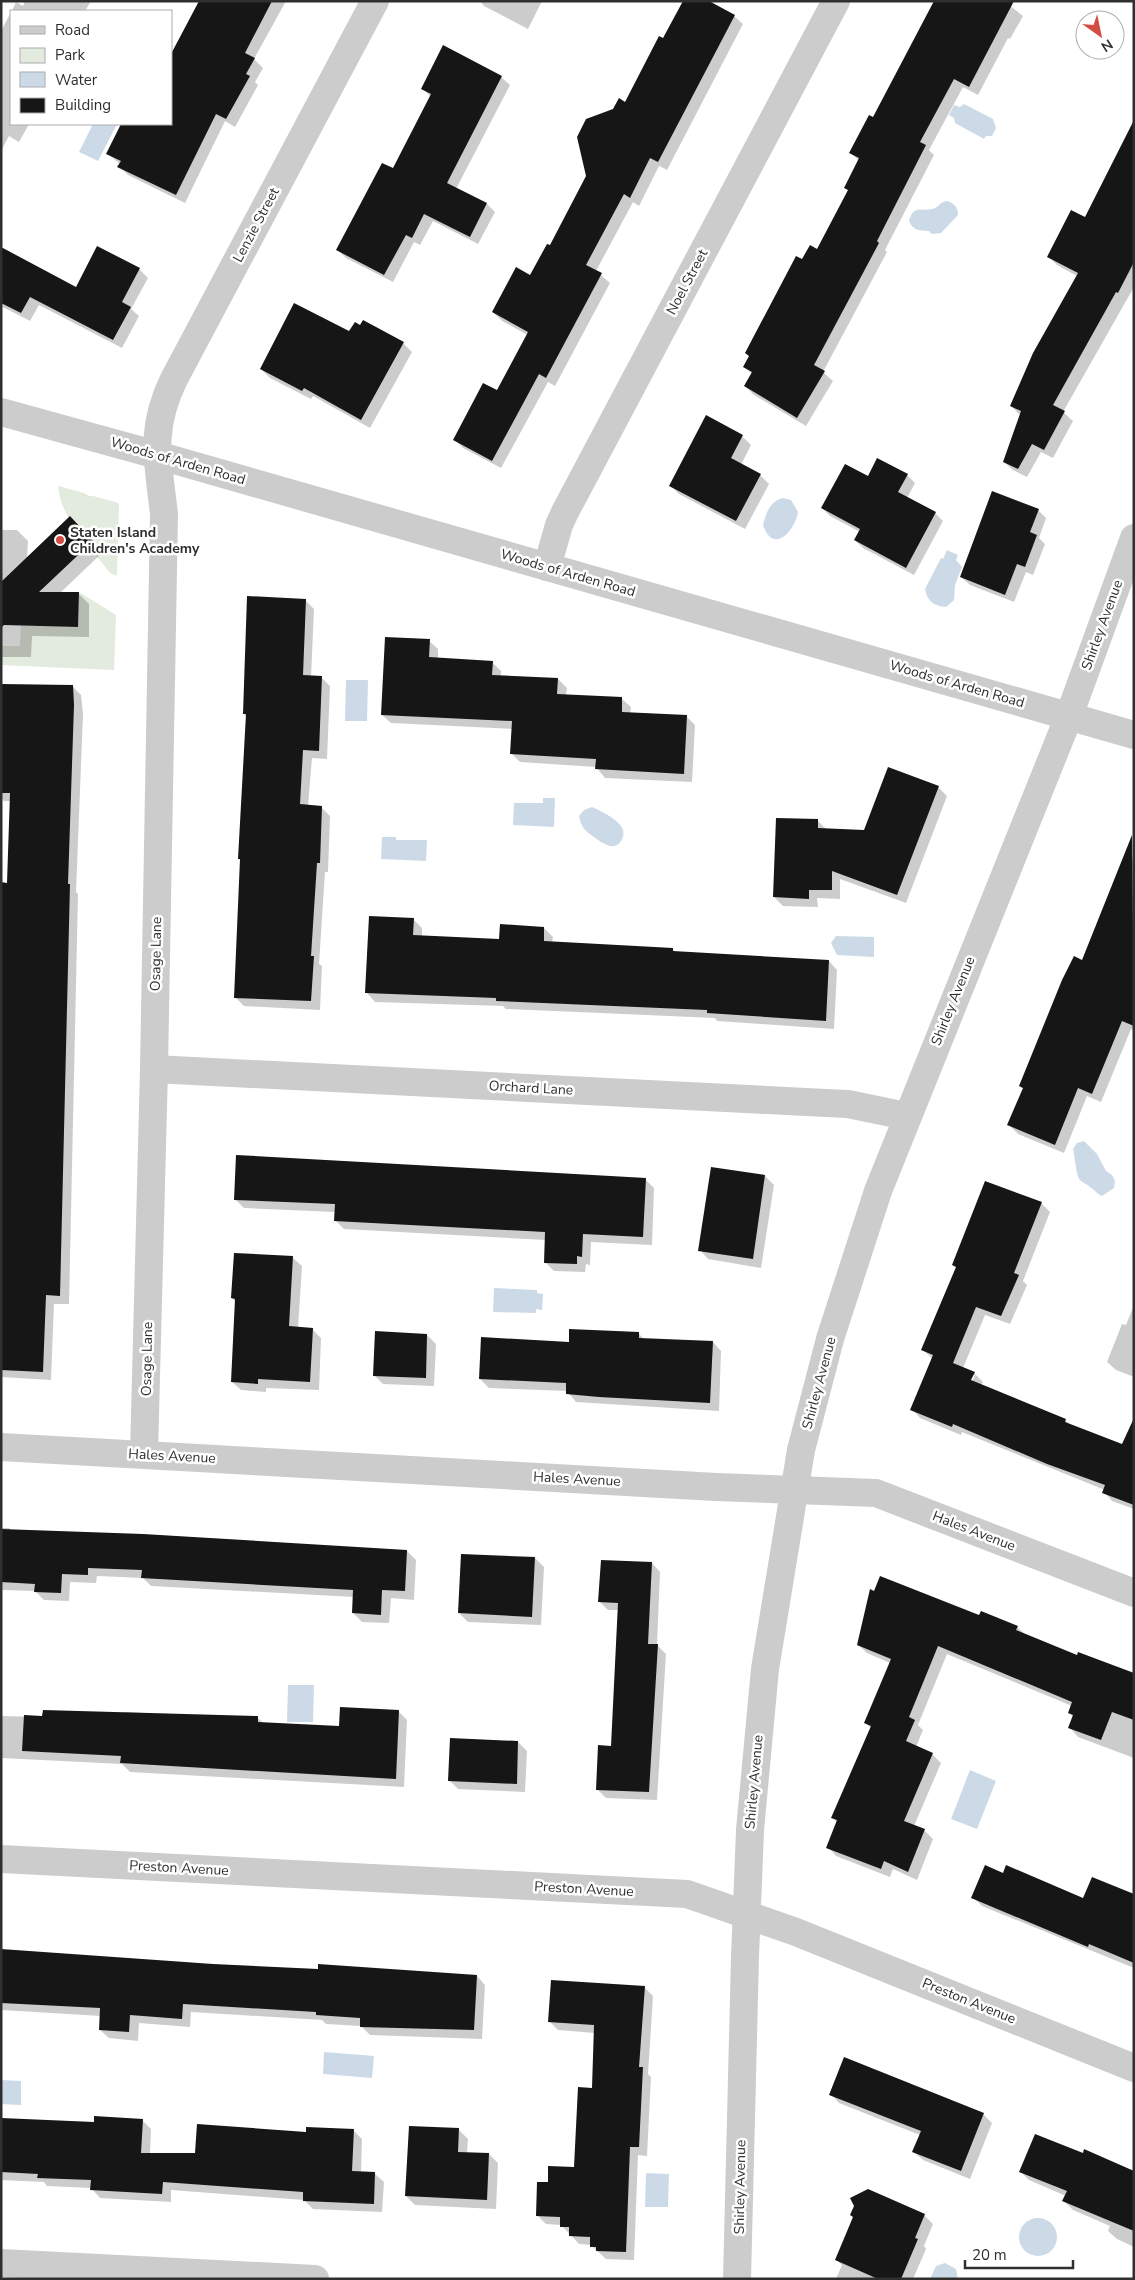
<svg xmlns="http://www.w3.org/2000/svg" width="1135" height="2280" font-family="'Nunito Sans',sans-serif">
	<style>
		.green { fill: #e3eade }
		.water { fill: #ccdae8 }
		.shadow { fill: #0003; fill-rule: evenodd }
		.building { fill: #161616 }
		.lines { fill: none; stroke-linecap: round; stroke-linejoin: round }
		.minor { stroke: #ccc; stroke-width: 28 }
		.poi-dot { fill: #d34d44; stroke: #fff; stroke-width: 2 }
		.labels { text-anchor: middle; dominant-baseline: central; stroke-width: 5; stroke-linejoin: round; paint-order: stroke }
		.street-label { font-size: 14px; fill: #2f2f2f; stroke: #fff }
		.poi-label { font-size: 14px; font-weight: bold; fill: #2f2f2f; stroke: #fff; text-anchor: start }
	</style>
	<rect width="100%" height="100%" fill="#fff"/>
	<g class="green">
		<path d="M58 486 84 493 89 496H93L119 503 117 576 110 573C90 546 61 520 58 486Z"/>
		<polygon points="79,592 116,615 114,670 1,665 1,646 20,646 21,625 78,627"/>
	</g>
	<g class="water">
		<polygon points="964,104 993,119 996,128 992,136 986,136 984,139 955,123 954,118 949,115 954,105 960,107"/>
		<polygon points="93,124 117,124 98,161 79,152"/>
		<path d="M947 201C954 203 958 207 958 215L941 233 932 234 929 231C919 230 913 231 909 221 914 204 921 212 932 209 939 208 939 202 947 201Z"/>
		<path d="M783 498 791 500 798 512C795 531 773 555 763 525 766 513 770 501 783 498Z"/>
		<path d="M947 550 958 555 956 560 962 567 955 585 954 600 946 607C934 606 927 601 925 589L941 558 943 559Z"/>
		<polygon points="346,680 368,680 367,721 345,721"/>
		<polygon points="543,798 555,798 554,827 513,825 514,803 543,803"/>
		<path d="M592 807C601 811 620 820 623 830 624 834 623 838 621 841 614 852 602 843 594 837 585 831 581 827 579 816L584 810Z"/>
		<polygon points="382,837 396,837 396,840 427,840 426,861 381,859"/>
		<polygon points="836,936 874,937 874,957 837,955 831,943"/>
		<path d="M1084 1141 1097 1154 1106 1171 1112 1175 1115 1181 1114 1188 1102 1196C1096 1193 1095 1190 1090 1187 1087 1184 1083 1183 1080 1180 1076 1176 1075 1157 1073 1149L1077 1143Z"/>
		<polygon points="494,1288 537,1290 537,1293 543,1294 542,1310 536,1309 536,1313 493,1312"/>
		<polygon points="288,1685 314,1685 313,1722 287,1722"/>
		<polygon points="970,1770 996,1781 977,1829 951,1819"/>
		<polygon points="324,2052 374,2056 372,2078 323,2074"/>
		<polygon points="1,2080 21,2081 21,2105 1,2104"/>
		<polygon points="646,2173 669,2174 668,2207 645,2207"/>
		<circle cx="1038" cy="2237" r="19"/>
		<polygon points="945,2263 956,2269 958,2279 930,2279 936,2266"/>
	</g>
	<g class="shadow">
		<polygon points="25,1 91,1 85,11 12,11 16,2 23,6"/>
		<polygon points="201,1 286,1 254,59 263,68 255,82 258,85 235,127 225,121 185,203 128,175 119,166 120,164 108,154 123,124 171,124"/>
		<polygon points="480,1 542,1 528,29 484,6"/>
		<polygon points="1008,4 1023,16 1010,39 1008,38 978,95 963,87 929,150 934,155 885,250 887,252 823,372 833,381 806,426 754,395 745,386 752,374 744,367 803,261 817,250 849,191 859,161 851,153 873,119"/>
		<polygon points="11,12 11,124 29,124 19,142 9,136 1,151 1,31"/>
		<polygon points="734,16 743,24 667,170 659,166 639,206 633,202 596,271 610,283 555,386 548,382 501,468 463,448 454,439 497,392 528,335 502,321 493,312 531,277 551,247 588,176 614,110 626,104 663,40"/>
		<polygon points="501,77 510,85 456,189 487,204 495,212 478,244 433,221 420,245 414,242 393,282 346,258 338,250 393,170 431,97 422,88"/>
		<polygon points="1134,123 1134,287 1063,412 1073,421 1053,458 1041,452 1027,477 1013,470 1004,462 1020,415 1011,406 1077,276 1057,265 1049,257 1086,219"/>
		<polygon points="1,249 76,289 139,269 148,278 131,309 139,316 122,348 39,305 30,321 1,306"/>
		<polygon points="350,333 403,343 412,352 370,428 313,396 311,399 270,378 261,369"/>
		<polygon points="707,417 742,436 751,445 741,465 760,475 769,484 745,529 679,494 670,485"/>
		<polygon points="907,475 915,483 907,498 935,513 943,521 914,575 863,548 855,540 860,532 830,516 822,508 868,477"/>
		<polygon points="1038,510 1046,518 1039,538 1045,544 1033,575 1026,572 1014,602 970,585 961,577"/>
		<polygon points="70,518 103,552 60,593 78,593 89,604 89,637 32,636 31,657 1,657 1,530 17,530 28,541 27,559"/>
		<polygon points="305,600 314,609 311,677 321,677 330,686 327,759 312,758 308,806 321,807 330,816 328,872 325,872 319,964 322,966 320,1010 244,1006 235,997 241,861 239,859 247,717 244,714"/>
		<polygon points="429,641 438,649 438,659 492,662 501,671 501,676 558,679 567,688 566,695 622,699 631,707 630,714 686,716 695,725 692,782 605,778 596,767 520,762 511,753 513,729 391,723 382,715"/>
		<polygon points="1,685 72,686 81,695 83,714 76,892 78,894 69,1304 54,1304 51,1380 1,1377 1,884 8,884 11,801 4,801 1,798"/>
		<polygon points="938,787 947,796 906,903 840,879 840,899 817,898 818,907 783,906 774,897 817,820 826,829 865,831"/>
		<polygon points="1126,856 1134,859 1134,1030 1131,1029 1101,1102 1087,1096 1064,1153 1018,1134 1009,1125 1024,1089 1020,1086 1083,962"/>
		<polygon points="414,920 422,928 422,936 500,940 544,928 553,937 552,943 672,949 676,953 829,961 837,970 834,1029 717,1021 715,1018 506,1009 503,1006 375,1002 367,993"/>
		<polygon points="712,1168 765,1176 774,1185 761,1268 708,1259 700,1250"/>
		<polygon points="645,1179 654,1188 652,1245 591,1242 590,1265 586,1264 585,1272 554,1271 545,1262 546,1240 344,1229 335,1220 335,1212 244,1208 235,1199"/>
		<path d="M1041 1203 1050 1212 1023 1281 1027 1285 1010 1324 985 1315 963 1368 974 1373 983 1382 981 1386 1065 1420 1072 1426 1134 1451V1509L1112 1501 1104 1492 1105 1490 962 1432 961 1435 920 1418 912 1409 933 1359 923 1350 957 1268 954 1265ZM972 1375H975L970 1386 968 1385Z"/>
		<polygon points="293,1258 302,1266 298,1328 312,1329 321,1338 319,1390 266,1388 266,1392 241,1390 232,1382 236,1302 232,1298"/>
		<polygon points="1134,1305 1134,1377 1116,1370 1107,1362 1122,1324 1126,1325"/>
		<polygon points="638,1333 645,1340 713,1342 721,1351 719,1411 576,1402 567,1391 489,1388 480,1379 570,1343"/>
		<polygon points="427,1335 436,1344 434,1386 383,1384 374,1375"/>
		<polygon points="1,1528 9,1528 12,1531 407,1551 416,1560 414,1600 391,1598 389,1623 362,1622 353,1613 354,1597 151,1586 143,1578 97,1576 96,1583 70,1582 69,1601 44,1600 35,1591 1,1590"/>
		<polygon points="535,1558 544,1567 541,1625 468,1622 459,1613"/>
		<polygon points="652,1563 660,1572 657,1645 666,1654 657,1800 606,1798 597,1789 612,1747 618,1610 608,1610 599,1601"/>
		<polygon points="979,1617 1017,1627 1026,1635 1077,1657 1134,1675 1134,1758 1078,1737 1070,1728 1074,1717 1069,1713 1072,1706 947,1654 918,1725 923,1730 916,1747 932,1754 941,1763 914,1826 924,1830 933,1839 917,1880 893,1869 890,1877 836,1856 828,1847 838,1823 832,1817 871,1728 865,1723 890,1663 867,1653 858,1645"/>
		<polygon points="124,1712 258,1718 264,1724 340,1727 399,1712 407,1720 404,1787 130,1772 122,1764 1,1758 1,1716 43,1717 124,1715"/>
		<polygon points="518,1742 527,1751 525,1792 458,1789 449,1780"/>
		<polygon points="1004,1875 1084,1899 1134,1895 1134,1968 982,1906 973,1897"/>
		<polygon points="1,1952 213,1965 477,1976 485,1985 482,2039 370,2035 361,2026 326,2024 322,2020 191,2012 190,2027 139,2023 138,2041 109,2038 100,2030 101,2016 1,2010"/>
		<polygon points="644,1987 653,1996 648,2074 651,2077 647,2156 638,2155 634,2260 606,2259 591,2245 579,2244 561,2225 546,2224 537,2215 549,2184 575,2169 593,2089 595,2033 558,2030 549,2021"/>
		<polygon points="831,2094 983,2114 992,2123 970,2179 923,2160 914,2152 920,2135 839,2103"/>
		<polygon points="1,2120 95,2124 142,2120 151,2129 150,2154 196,2154 307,2133 353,2130 362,2139 361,2173 375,2174 384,2182 382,2212 313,2209 304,2200 171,2190 171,2202 100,2198 91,2188 47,2186 44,2182 1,2180"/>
		<polygon points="459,2130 468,2139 467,2153 489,2154 498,2163 496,2209 415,2205 406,2196"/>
		<polygon points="1083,2155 1134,2172 1134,2247 1117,2239 1108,2231 1110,2226 1073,2210 1064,2201 1066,2196 1029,2180 1020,2171"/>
		<polygon points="851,2215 924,2215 933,2224 924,2246 926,2249 913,2279 836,2279 842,2265 837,2260 854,2218"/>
	</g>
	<g class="building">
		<polygon points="199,1 272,1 245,53 255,58 246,74 250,76 226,119 216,114 176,195 117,167 121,161 106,154 121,124 171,124 171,54"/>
		<polygon points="683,1 709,1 735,15 658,162 650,158 630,198 624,194 586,265 602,273 546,378 539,374 492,461 453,440 483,383 497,390 528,332 492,312 516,267 530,275 547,244 550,245 586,176 577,137 586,119 613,109 619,98 625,102 659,36 663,38"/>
		<polygon points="934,1 1014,1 969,87 954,79 920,142 926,145 877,241 879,243 814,365 825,371 797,418 744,386 752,372 743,367 749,356 745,353 796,256 802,259 810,245 817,249 848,190 844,188 859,158 849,153 869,115 873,117"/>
		<polygon points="443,45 502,76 447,183 487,203 470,237 424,214 412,238 406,235 384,275 336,250 382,163 393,168 431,94 421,89"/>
		<polygon points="1134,120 1134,262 1118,293 1116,292 1053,405 1065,411 1044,450 1032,444 1018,469 1003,462 1021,411 1010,406 1033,353 1078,273 1047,257 1071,210 1085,217"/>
		<polygon points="97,246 140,268 122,302 131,307 113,340 30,297 21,313 1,303 1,247 76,287"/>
		<polygon points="294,303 349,331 355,322 360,325 363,320 404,342 361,420 304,388 302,391 260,369"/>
		<polygon points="706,415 743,435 731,458 761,474 736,521 669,486"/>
		<polygon points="877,458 908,474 898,492 936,512 906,568 854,540 860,529 821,508 845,464 868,476"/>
		<polygon points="992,491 1039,509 1030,532 1037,535 1025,567 1017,564 1005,595 960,577"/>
		<polygon points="70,516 93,541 39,592 79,592 78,627 4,625 1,628 1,582"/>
		<polygon points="247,596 306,599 303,675 322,676 319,751 303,750 300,804 322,806 320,863 317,863 311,956 314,956 311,1001 234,998 240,859 238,859 246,714 243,714"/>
		<polygon points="385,637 430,639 429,657 493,661 492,675 558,678 557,694 622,697 622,712 687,715 684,774 595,769 596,759 510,754 512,721 381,715"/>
		<polygon points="1,684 73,685 74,705 68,884 70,884 60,1296 46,1295 43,1372 1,1370 1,882 7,883 10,793 1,793"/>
		<polygon points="888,767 939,786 897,895 832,871 832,890 809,890 809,899 773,897 776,818 818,819 818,828 864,830"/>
		<polygon points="1132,835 1134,1026 1122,1021 1092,1094 1078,1088 1055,1145 1007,1125 1023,1088 1019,1086 1062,980 1074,956 1082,960"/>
		<polygon points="369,916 414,918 413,935 499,939 500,924 544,927 544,941 673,948 673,951 829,960 826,1021 707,1013 707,1010 496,1001 496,998 365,993"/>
		<polygon points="236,1155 646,1178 643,1237 583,1234 582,1257 577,1256 577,1264 544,1263 545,1232 334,1221 335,1204 234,1200"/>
		<polygon points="711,1167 765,1175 753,1259 698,1251"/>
		<polygon points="985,1181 1042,1202 1014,1273 1019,1275 1001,1316 976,1307 953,1363 975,1372 971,1380 1066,1419 1065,1422 1122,1444 1134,1418 1134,1505 1102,1493 1105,1485 1047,1464 953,1424 952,1427 910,1410 933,1355 921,1350 956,1267 952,1265"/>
		<polygon points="234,1253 293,1256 289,1326 313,1328 310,1382 258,1379 258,1384 231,1382 235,1299 231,1298"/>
		<polygon points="569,1329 639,1332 639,1338 713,1341 710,1403 599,1397 566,1394 566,1383 479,1379 481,1337 569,1342"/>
		<polygon points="375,1331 427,1334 426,1378 373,1376"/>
		<polygon points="1,1529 143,1534 407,1550 405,1591 382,1590 381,1615 352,1613 353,1590 141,1578 142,1570 88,1568 88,1575 62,1574 61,1593 34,1592 35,1584 1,1582"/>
		<polygon points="461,1554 535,1557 532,1617 458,1613"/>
		<polygon points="601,1560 652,1562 648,1644 658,1644 649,1792 596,1790 598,1745 611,1746 618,1603 598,1602"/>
		<polygon points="880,1576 979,1615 981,1611 1018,1626 1016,1630 1077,1655 1078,1652 1134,1673 1134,1720 1112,1712 1101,1740 1068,1728 1073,1715 1068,1713 1072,1702 938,1646 909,1717 915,1720 906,1741 933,1753 904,1821 925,1829 908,1872 884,1861 881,1869 826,1848 837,1820 831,1818 871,1726 864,1723 891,1659 857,1645 870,1589 874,1591"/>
		<polygon points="340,1707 399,1710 396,1779 120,1763 121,1756 22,1751 24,1715 42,1716 43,1710 258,1716 258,1722 339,1726"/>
		<polygon points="450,1738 518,1741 517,1784 448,1781"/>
		<polygon points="985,1865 1003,1873 1006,1865 1083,1898 1092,1877 1134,1894 1134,1963 1089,1944 1088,1947 971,1898"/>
		<polygon points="1,1949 213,1964 318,1969 318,1964 477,1975 474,2030 360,2027 360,2018 316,2015 316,2012 183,2004 182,2019 130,2015 129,2032 99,2030 100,2008 1,2003"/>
		<polygon points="551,1980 645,1986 639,2067 643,2067 639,2147 630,2147 626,2252 596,2251 596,2247 590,2247 590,2237 569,2236 569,2227 560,2227 560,2217 536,2216 537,2182 548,2182 548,2166 574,2167 578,2087 592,2088 594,2025 548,2022"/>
		<polygon points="844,2057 984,2113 961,2171 912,2152 921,2131 829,2095"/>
		<polygon points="94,2116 143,2119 141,2153 195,2153 197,2124 306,2132 306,2127 354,2129 352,2171 375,2172 374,2204 303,2201 303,2192 163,2182 162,2194 90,2190 91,2180 37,2178 38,2174 1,2172 1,2118 94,2122"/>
		<polygon points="409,2126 459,2128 458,2152 489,2153 487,2200 405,2196"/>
		<polygon points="1035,2134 1083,2153 1084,2149 1134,2171 1134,2231 1062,2201 1067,2191 1019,2172"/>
		<polygon points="868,2189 925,2214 915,2238 918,2239 901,2279 878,2279 835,2260 853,2217 850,2215 854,2206 850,2198"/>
	</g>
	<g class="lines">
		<g class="minor">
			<polyline points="1,412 157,455 1134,735"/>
			<polyline points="547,567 559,525 565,512 836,1"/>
			<polyline points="154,1069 826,1103 848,1104 906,1116"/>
			<polyline points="1,1447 716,1487 876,1493 1134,1593"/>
			<path d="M144 1454 154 1069 164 514C158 461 149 430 174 379L375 1"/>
			<polyline points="1,1859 687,1894 796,1932 1134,2068"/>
			<polyline points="1,2263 315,2279"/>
			<polyline points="737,2279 745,1957 750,1830 765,1669 801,1450 830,1339 878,1191 1069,716 1134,538"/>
		</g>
	</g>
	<circle class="poi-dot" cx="60" cy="540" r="5"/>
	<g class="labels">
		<g class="street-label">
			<text transform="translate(256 225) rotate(-62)">Lenzie Street</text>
			<text transform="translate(687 282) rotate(-62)">Noel Street</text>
			<text transform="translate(178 461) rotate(16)">Woods of Arden Road</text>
			<text transform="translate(568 573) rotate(16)">Woods of Arden Road</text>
			<text transform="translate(1102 625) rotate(-70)">Shirley Avenue</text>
			<text transform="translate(957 684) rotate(16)">Woods of Arden Road</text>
			<text transform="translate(156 954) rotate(-89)">Osage Lane</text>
			<text transform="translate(953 1001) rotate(-68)">Shirley Avenue</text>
			<text transform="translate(531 1088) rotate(3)">Orchard Lane</text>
			<text transform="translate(147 1359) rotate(-89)">Osage Lane</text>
			<text transform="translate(819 1383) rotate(-75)">Shirley Avenue</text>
			<text transform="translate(172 1456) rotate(3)">Hales Avenue</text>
			<text transform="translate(577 1479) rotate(3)">Hales Avenue</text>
			<text transform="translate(974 1531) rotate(21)">Hales Avenue</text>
			<text transform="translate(754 1782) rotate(-85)">Shirley Avenue</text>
			<text transform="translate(179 1868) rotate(3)">Preston Avenue</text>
			<text transform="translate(584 1889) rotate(3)">Preston Avenue</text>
			<text transform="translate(969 2001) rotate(22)">Preston Avenue</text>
			<text transform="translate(740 2187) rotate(-89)">Shirley Avenue</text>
		</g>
		<g class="poi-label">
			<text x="70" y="532">Staten Island<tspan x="70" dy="16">Children's Academy</tspan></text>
		</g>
	</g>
	<rect width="1135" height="2280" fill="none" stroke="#2f2f2f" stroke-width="5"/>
	<rect x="10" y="10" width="162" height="115" fill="#ffffff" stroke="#acacac"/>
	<rect x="20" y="26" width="25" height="8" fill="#cccccc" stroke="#acacac"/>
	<text x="55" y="35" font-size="15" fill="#2f2f2f">Road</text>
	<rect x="20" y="48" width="25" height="15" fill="#e3eade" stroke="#acacac"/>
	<text x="55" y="60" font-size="15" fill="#2f2f2f">Park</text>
	<rect x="20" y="72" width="25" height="15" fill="#ccdae8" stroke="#acacac"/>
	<text x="55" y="85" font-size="15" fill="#2f2f2f">Water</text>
	<rect x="20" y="98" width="25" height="15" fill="#161616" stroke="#acacac"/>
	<text x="55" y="110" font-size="15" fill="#2f2f2f">Building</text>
	<g transform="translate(1100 35) rotate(147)"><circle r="24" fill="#ffffff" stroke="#acacac"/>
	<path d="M0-4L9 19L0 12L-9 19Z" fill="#d34d44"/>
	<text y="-8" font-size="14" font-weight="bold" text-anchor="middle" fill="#2f2f2f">N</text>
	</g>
	<path d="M965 2260v8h108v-8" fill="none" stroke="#2f2f2f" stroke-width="2.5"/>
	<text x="972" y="2260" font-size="15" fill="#2f2f2f" stroke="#ffffff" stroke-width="4" paint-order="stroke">20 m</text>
</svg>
